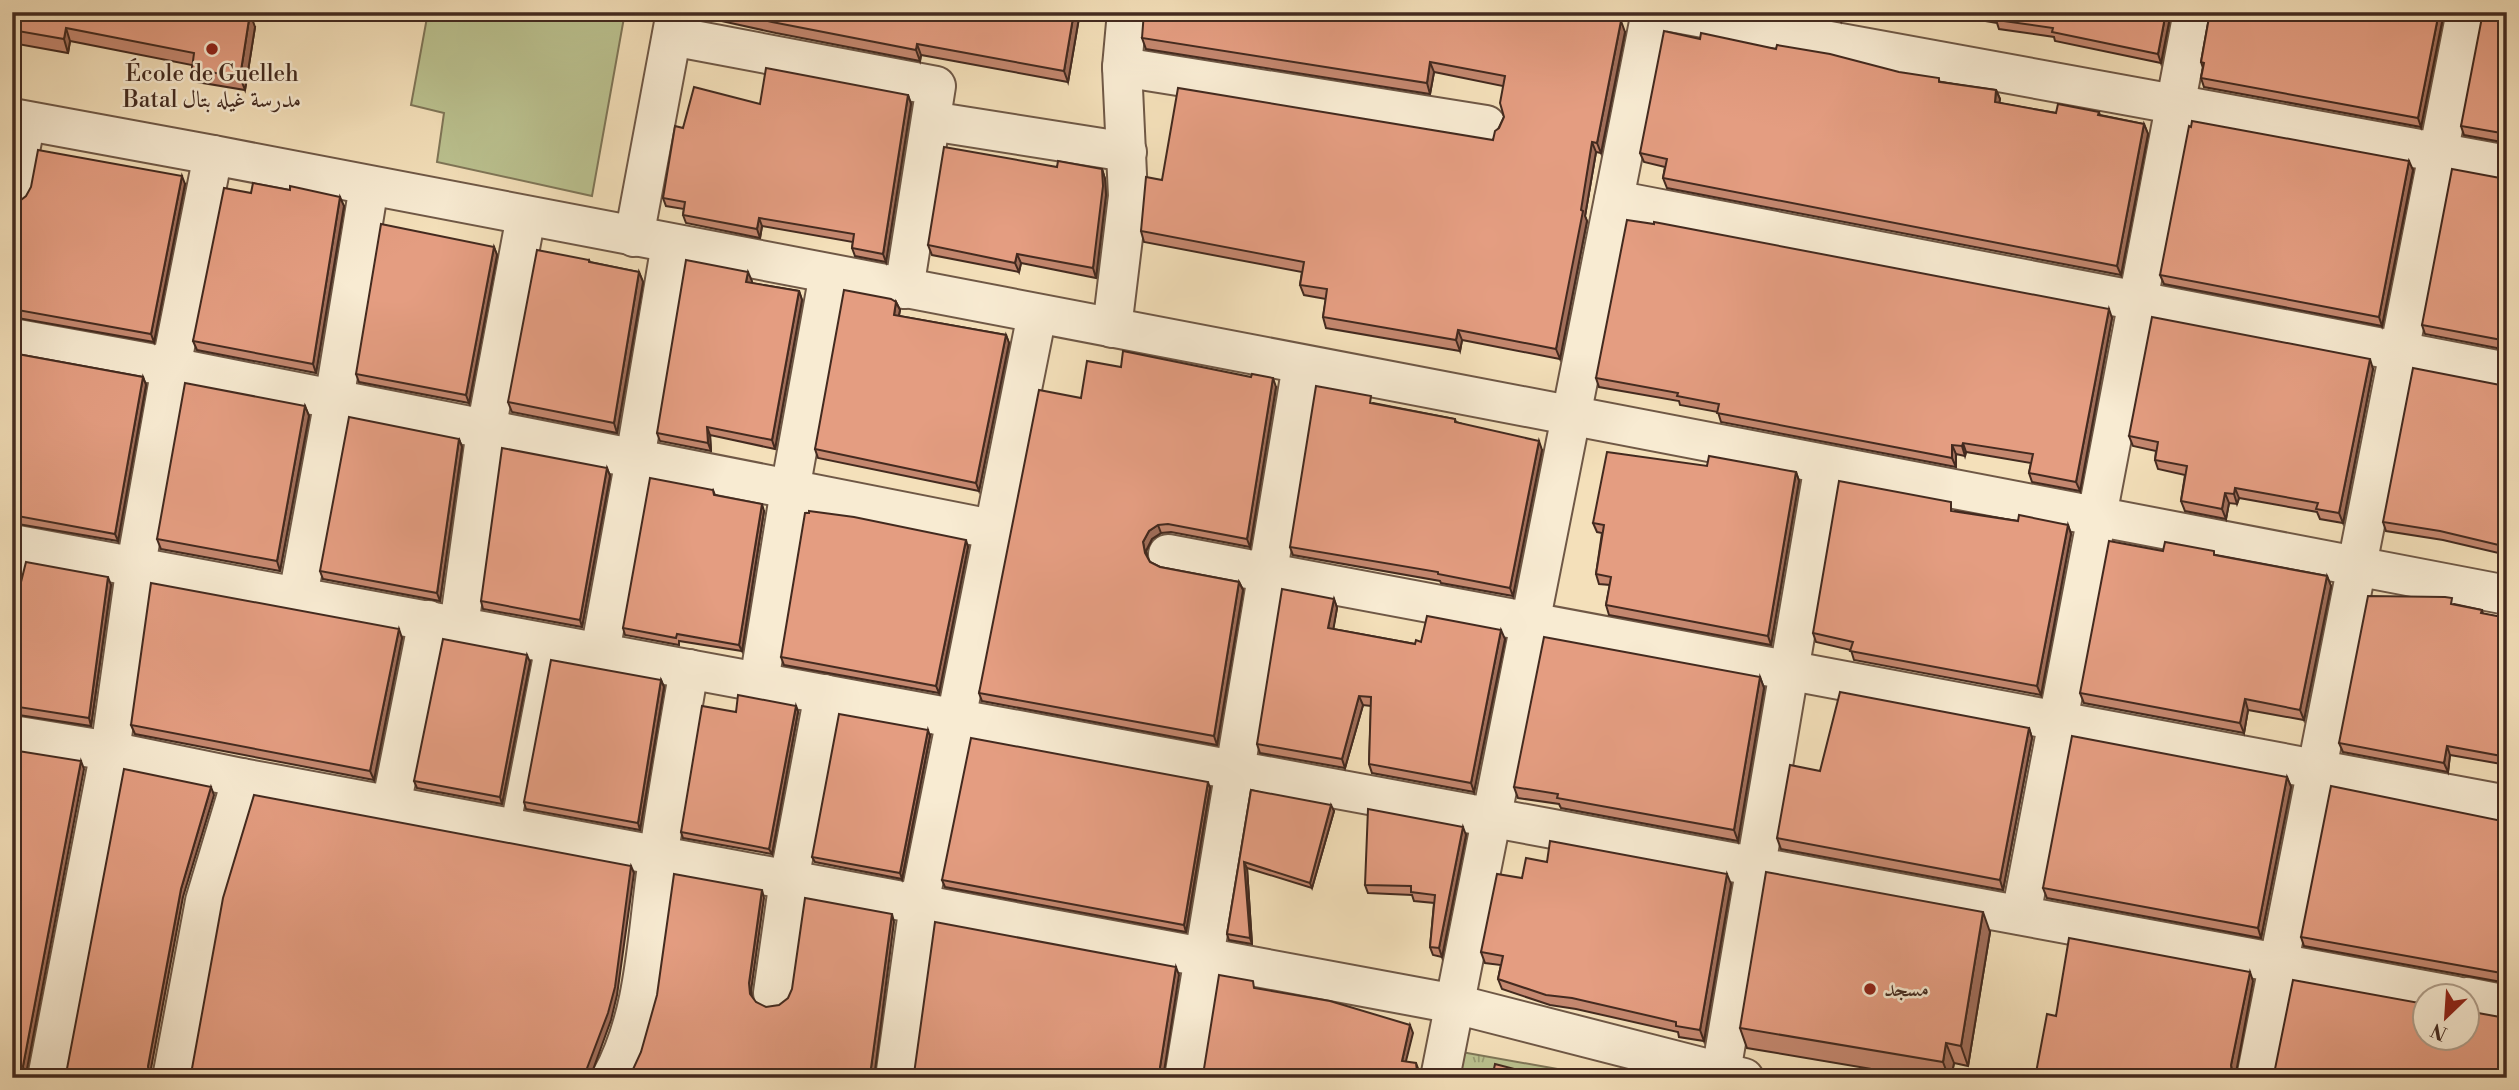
<svg xmlns="http://www.w3.org/2000/svg" width="2519" height="1090" font-family="'Libre Bodoni',Amiri,serif">
	<style>
		.park { fill: url(#park-tufts); stroke: #7f7658; stroke-width: 2 }
		.pitch { fill: #bbc290; stroke: #7f7658; stroke-width: 2 }
		.lines { fill: none; stroke-linecap: round; stroke-linejoin: round }
		.service-casing { stroke: #6f5846; stroke-width: 23 }
		.minor-casing { stroke: #6f5846; stroke-width: 42 }
		.service { stroke: #f8ebd2; stroke-width: 19 }
		.minor { stroke: #f8ebd2; stroke-width: 38 }
		.wall { fill: #c4876f; stroke: #432a1f; stroke-width: 2 }
		.shaded-wall { fill: #a06e5a; stroke: #432a1f; stroke-width: 2 }
		.building { fill: #e49d81; stroke: #432a1f; stroke-width: 2 }
		.poi-dot { fill: #8f2418; stroke: #f8ebd2; stroke-width: 2.5 }
		.labels { text-anchor: middle; dominant-baseline: central; stroke-width: 5; stroke-linejoin: round; paint-order: stroke }
		.poi-label { font-size: 23px; fill: #432a1f; stroke: #f8ebd2 }
	</style>
	<defs>
		<pattern id="park-tufts" width="24" height="20" patternUnits="userSpaceOnUse" patternTransform="scale(1.75)"><rect width="24" height="20" fill="#bbc290"/><path d="M3 7l-1-3M5 7V3M7 7l1-3M15 17l-1-3M17 17v-4M19 17l1-3" fill="none" stroke="#9a9e75"/></pattern>
	</defs>
	<rect width="100%" height="100%" fill="#f4e0ba"/>
	<filter id="stains"><feTurbulence type="fractalNoise" baseFrequency=".00286" numOctaves="4"/><feColorMatrix values="0 0 0 0 .2 0 0 0 0 .09 0 0 0 0 .02 0 0 0 .5 -.17"/></filter>
	<radialGradient id="worn" r=".72"><stop offset=".6" stop-color="#630" stop-opacity="0"/><stop offset="1" stop-color="#630" stop-opacity=".3"/></radialGradient>
	<polygon class="park" points="1456,1051 1608,1078 1452,1078"/>
	<polygon class="pitch" points="428,12 625,12 592,196 437,162 444,113 411,105"/>
	<g class="lines">
		<defs>
			<g id="service">
				<polyline points="12,590 21,546"/>
				<polyline points="510,828 546,642"/>
			</g>
			<g id="minor">
				<polyline points="1671,12 2507,165"/>
				<polyline points="672,36 936,86 904,289"/>
				<polyline points="1122,67 1486,125"/>
				<polyline points="12,118 213,155 2507,595"/>
				<polyline points="931,121 1127,152"/>
				<polyline points="12,190 26,121"/>
				<polyline points="1614,200 2507,372"/>
				<polyline points="634,237 676,12"/>
				<polyline points="1112,328 1128,196 1122,67 1127,12"/>
				<polyline points="12,338 171,367 992,529"/>
				<polyline points="12,544 2456,996"/>
				<polyline points="1168,554 2507,805"/>
				<polyline points="298,596 334,400 369,186"/>
				<polyline points="459,626 486,430 526,216"/>
				<polyline points="600,652 635,459 671,244"/>
				<polyline points="759,682 790,490 829,274"/>
				<polyline points="12,735 110,751 242,778 1455,1004 1744,1078"/>
				<polyline points="391,806 428,620"/>
				<polyline points="2021,915 2193,12"/>
				<polyline points="773,993 789,880 824,694"/>
				<polyline points="2466,997 2507,1005"/>
				<polyline points="1721,1072 1824,465"/>
				<polyline points="47,1078 110,751 136,565 171,367 213,155"/>
				<polyline points="172,1078 205,901 242,778"/>
				<path d="M611 1078C647 1013 647 931 658 859 667 796 678 733 689 669"/>
				<polyline points="895,1078 919,904 1037,314"/>
				<polyline points="1184,1078 1302,365"/>
				<polyline points="1440,1078 1651,12"/>
				<polyline points="2256,1078 2466,12"/>
			</g>
		</defs>
		<use href="#service" class="service-casing"/>
		<use href="#minor" class="minor-casing"/>
		<use href="#service" class="service"/>
		<use href="#minor" class="minor"/>
	</g>
	<g class="wall">
		<polygon points="12,12 255,27 245,90 197,82 192,69 192,65 70,41 68,53 12,43"/>
		<polygon points="701,12 1080,12 1068,82 921,55 920,61 776,33 703,17"/>
		<polygon points="1794,12 1843,12 1841,21"/>
		<polygon points="1933,12 2171,12 2161,63 2055,41 2054,37 1999,29 1997,23"/>
		<polygon points="2210,12 2444,12 2421,127 2204,87 2201,78 2203,68 2201,62"/>
		<polygon points="2507,12 2507,143 2464,135 2461,126"/>
		<polygon points="1625,32 1601,153 1596,152 1585,216 1587,221 1560,359 1462,340 1460,351 1326,328 1323,317 1326,299 1304,295 1300,285 1302,272 1144,242 1141,231 1162,180 1493,140 1504,117 1503,86 1434,72 1430,94 1146,49 1142,38"/>
		<polygon points="1700,39 1776,49 1941,82 1996,90 2000,99 1999,103 2056,113 2099,112 2100,115 2144,124 2148,134 2121,275 1667,188 1663,178 1665,167 1644,162 1640,153"/>
		<polygon points="908,95 911,104 886,262 855,256 852,248 853,242 762,226 760,238 686,223 683,215 684,209 666,206 663,198 683,128 760,104"/>
		<polygon points="1057,167 1102,169 1105,179 1106,195 1096,278 1021,263 1019,272 932,255 928,245"/>
		<polygon points="2413,170 2382,326 2164,284 2160,275"/>
		<polygon points="2507,177 2507,350 2425,334 2422,325 2500,178"/>
		<polygon points="185,184 154,342 12,317 12,203"/>
		<polygon points="290,190 344,206 316,373 197,350 193,341 251,193"/>
		<polygon points="494,247 497,255 469,403 359,382 356,374"/>
		<polygon points="589,260 590,262 639,272 643,282 617,433 512,412 508,402"/>
		<polygon points="752,281 751,283 799,291 802,300 775,449 710,435 711,451 660,441 657,433"/>
		<polygon points="896,302 900,310 899,316 1006,335 1009,343 979,491 818,458 815,449"/>
		<polygon points="2112,318 2080,491 2032,482 2029,473 2031,463 1966,452 1965,456 1956,454 1956,467 1721,422 1718,412 1680,405 1679,401 1599,387 1596,378"/>
		<polygon points="12,353 143,377 146,385 118,541 12,523"/>
		<polygon points="2373,369 2343,523 2320,519 2317,512 2239,498 2237,504 2229,503 2226,519 2185,511 2181,501 2185,475 2158,469 2155,460 2156,451 2133,446 2129,436"/>
		<polygon points="2507,384 2507,555 2443,540 2386,531 2383,522 2500,385"/>
		<polygon points="1276,387 1250,547 1171,532 1161,533 1152,539 1146,551 1147,557 1150,562 1160,567 1239,582 1243,590 1217,745 982,701 979,693 1081,398"/>
		<polygon points="1373,403 1455,419 1456,422 1542,450 1513,596 1441,583 1440,581 1293,555 1290,547"/>
		<polygon points="305,406 309,416 280,571 161,549 157,539"/>
		<polygon points="459,439 462,447 440,601 323,579 320,571"/>
		<polygon points="1707,466 1796,472 1799,481 1771,645 1609,615 1606,605 1610,585 1599,584 1596,574 1602,533 1597,532 1593,523"/>
		<polygon points="607,468 610,476 582,627 483,609 481,601"/>
		<polygon points="713,490 715,495 764,511 742,651 679,641 679,645 625,635 623,628"/>
		<polygon points="1955,511 2018,521 2068,525 2071,534 2041,695 1854,660 1851,650 1816,642 1813,633"/>
		<polygon points="968,547 939,693 784,665 781,657"/>
		<polygon points="2163,551 2216,555 2327,576 2331,586 2304,720 2248,710 2244,733 2084,703 2080,693"/>
		<polygon points="111,585 91,726 12,714 12,594"/>
		<polygon points="1334,599 1337,608 1333,629 1415,644 1421,642 1505,639 1474,792 1372,773 1369,764 1371,706 1363,705 1345,768 1260,753 1257,744"/>
		<polygon points="2454,604 2482,610 2483,614 2507,618 2507,765 2450,755 2448,772 2343,752 2339,743"/>
		<polygon points="402,638 374,780 135,734 131,725"/>
		<polygon points="530,662 502,804 417,788 414,781"/>
		<polygon points="1760,677 1764,688 1738,841 1561,808 1559,804 1518,798 1514,787"/>
		<polygon points="661,680 664,687 640,830 526,809 524,802"/>
		<polygon points="796,706 798,712 772,854 683,838 681,832 736,712"/>
		<polygon points="2029,728 2032,738 2003,890 1781,849 1777,838 1820,771"/>
		<polygon points="930,736 902,879 815,862 812,857"/>
		<polygon points="2287,777 2291,787 2261,938 2047,898 2043,888"/>
		<polygon points="1210,788 1186,932 945,887 942,880"/>
		<polygon points="1251,790 1334,811 1312,888 1247,868 1252,944 1229,940 1227,934"/>
		<polygon points="2507,822 2507,983 2304,946 2301,937"/>
		<polygon points="1466,835 1442,957 1433,955 1430,947 1434,903 1414,901 1412,895 1368,893 1365,885"/>
		<polygon points="1547,862 1731,884 1704,1041 1679,1037 1678,1032 1576,1009 1550,1005 1502,989 1498,979 1501,965 1485,963 1481,952 1522,878"/>
		<polygon points="1990,932 1968,1066 1954,1063 1951,1078 1925,1078 1747,1048 1740,1028"/>
	</g>
	<g class="shaded-wall">
		<polygon points="1074,12 1080,12 1068,82 1064,71"/>
		<polygon points="1838,12 1843,12 1841,21"/>
		<polygon points="2166,12 2171,12 2161,63 2158,54"/>
		<polygon points="2439,12 2444,12 2421,127 2418,118"/>
		<polygon points="250,13 255,27 245,90 240,77"/>
		<polygon points="1621,21 1625,32 1601,153 1597,143"/>
		<polygon points="66,28 70,41 68,53 64,39"/>
		<polygon points="917,44 921,55 920,61 916,50"/>
		<polygon points="1430,62 1434,72 1430,94 1427,83"/>
		<polygon points="1996,90 2000,99 1998,112 1995,102"/>
		<polygon points="908,95 911,104 886,262 883,254"/>
		<polygon points="2144,124 2148,134 2121,275 2117,266"/>
		<polygon points="1592,142 1596,152 1585,216 1587,221 1560,359 1556,349"/>
		<polygon points="2409,161 2413,170 2382,326 2379,317"/>
		<polygon points="1102,169 1105,179 1106,195 1096,278 1093,268"/>
		<polygon points="182,176 185,184 154,342 151,334"/>
		<polygon points="340,197 344,206 316,373 313,364"/>
		<polygon points="759,218 762,226 760,238 757,229"/>
		<polygon points="494,247 497,255 469,403 466,395"/>
		<polygon points="1017,254 1021,263 1019,272 1015,263"/>
		<polygon points="639,272 643,282 617,433 614,423"/>
		<polygon points="748,272 752,281 750,290 746,282"/>
		<polygon points="799,291 802,300 775,449 772,440"/>
		<polygon points="896,302 900,310 897,324 894,315"/>
		<polygon points="2109,309 2112,318 2080,491 2076,482"/>
		<polygon points="1458,330 1462,340 1460,351 1456,340"/>
		<polygon points="1006,335 1009,343 979,491 976,483"/>
		<polygon points="2370,359 2373,369 2343,523 2339,513"/>
		<polygon points="143,377 146,385 118,541 115,534"/>
		<polygon points="1273,378 1276,387 1250,547 1247,539"/>
		<polygon points="305,406 309,416 280,571 277,561"/>
		<polygon points="707,427 710,435 711,451 708,443"/>
		<polygon points="459,439 462,447 440,601 437,593"/>
		<polygon points="1539,441 1542,450 1513,596 1510,588"/>
		<polygon points="1963,443 1966,452 1965,456 1962,446"/>
		<polygon points="1952,445 1956,454 1956,467 1952,458"/>
		<polygon points="607,468 610,476 582,627 580,620"/>
		<polygon points="1796,472 1799,481 1771,645 1768,636"/>
		<polygon points="2235,488 2239,498 2237,504 2234,494"/>
		<polygon points="2225,493 2229,503 2226,519 2222,509"/>
		<polygon points="762,504 764,511 742,651 739,645"/>
		<polygon points="1158,525 1161,533 1152,539 1146,551 1148,562 1145,553 1143,542 1149,531"/>
		<polygon points="2068,525 2071,534 2041,695 2037,686"/>
		<polygon points="966,540 968,547 939,693 936,686"/>
		<polygon points="2327,576 2331,586 2304,720 2300,710"/>
		<polygon points="108,577 111,585 91,726 89,718"/>
		<polygon points="1239,582 1243,590 1217,745 1214,736"/>
		<polygon points="1334,599 1337,608 1332,637 1328,628"/>
		<polygon points="399,629 402,638 374,780 370,771"/>
		<polygon points="1501,630 1505,639 1474,792 1471,783"/>
		<polygon points="527,655 530,662 502,804 500,797"/>
		<polygon points="1760,677 1764,688 1738,841 1734,830"/>
		<polygon points="661,680 664,687 640,830 638,823"/>
		<polygon points="1359,696 1363,705 1345,768 1342,759"/>
		<polygon points="2245,699 2248,710 2244,733 2240,723"/>
		<polygon points="796,706 798,712 772,854 769,849"/>
		<polygon points="2029,728 2032,738 2003,890 2000,880"/>
		<polygon points="928,730 930,736 902,879 900,873"/>
		<polygon points="2447,746 2450,755 2448,772 2444,763"/>
		<polygon points="81,761 84,769 26,1074 26,1078 24,1078 23,1066"/>
		<polygon points="2287,777 2291,787 2261,938 2258,928"/>
		<polygon points="1208,782 1210,788 1186,932 1184,925"/>
		<polygon points="211,787 214,795 183,897 150,1074 151,1078 149,1078 148,1066 181,889"/>
		<polygon points="1331,805 1334,811 1312,888 1310,883"/>
		<polygon points="1463,827 1466,835 1442,957 1439,948"/>
		<polygon points="1244,862 1247,868 1252,944 1250,938"/>
		<polygon points="631,866 634,873 617,995 611,1020 590,1078 589,1078 586,1071"/>
		<polygon points="1727,874 1731,884 1704,1041 1700,1030"/>
		<polygon points="762,890 764,898 751,991 753,1002 750,994 749,983"/>
		<polygon points="1983,912 1990,932 1968,1066 1961,1046"/>
		<polygon points="892,914 894,922 874,1078 872,1078 871,1068"/>
		<polygon points="1176,967 1179,975 1163,1078 1161,1078 1160,1067"/>
		<polygon points="2250,972 2253,981 2235,1078 2233,1078 2231,1065"/>
		<polygon points="1410,1025 1413,1033 1404,1069 1402,1061"/>
		<polygon points="1946,1043 1954,1063 1951,1078 1949,1078 1943,1062"/>
		<polygon points="1416,1063 1419,1071 1420,1078 1418,1078"/>
	</g>
	<g class="building">
		<polygon points="12,12 244,12 250,13 240,77 192,69 194,53 66,28 64,39 12,30"/>
		<polygon points="728,12 1074,12 1064,71 917,44 916,50 772,22"/>
		<polygon points="1144,12 1570,12 1621,21 1597,143 1592,142 1581,210 1583,211 1556,349 1458,330 1456,340 1323,317 1327,289 1300,285 1304,262 1141,231 1146,177 1162,180 1178,88 1493,140 1495,131 1499,128 1504,117 1500,103 1505,76 1430,62 1427,83 1142,38"/>
		<polygon points="1983,12 2166,12 2158,54 2052,32 2053,28 1996,20 1997,15"/>
		<polygon points="2210,12 2439,12 2418,118 2201,78 2204,63 2201,62"/>
		<polygon points="2483,12 2507,12 2507,134 2461,126"/>
		<polygon points="1664,31 1700,39 1701,33 1776,49 1777,45 1830,54 1899,72 1939,78 1939,82 1996,90 1995,102 2056,113 2058,104 2099,112 2098,115 2144,124 2117,266 1663,178 1667,159 1640,153"/>
		<polygon points="766,68 908,95 883,254 852,248 854,234 759,218 757,229 683,215 685,202 663,198 675,126 683,128 694,87 760,104"/>
		<polygon points="2192,121 2409,161 2379,317 2160,275 2189,126 2191,127"/>
		<polygon points="944,147 1057,167 1058,161 1102,169 1103,186 1093,268 1017,254 1015,263 928,245"/>
		<polygon points="38,150 182,176 151,334 12,309 12,203 17,203 26,196 31,187"/>
		<polygon points="2452,169 2500,178 2507,177 2507,341 2422,325"/>
		<polygon points="253,183 290,190 290,186 340,197 313,364 193,341 224,188 251,193"/>
		<polygon points="1627,220 1654,224 1654,222 2109,309 2076,482 2029,473 2033,454 1963,443 1962,446 1952,445 1952,458 1717,413 1719,404 1677,396 1678,393 1596,378"/>
		<polygon points="381,224 494,247 466,395 356,374"/>
		<polygon points="537,250 589,260 589,262 639,272 614,423 508,402"/>
		<polygon points="686,260 748,272 746,282 799,291 772,440 707,427 708,443 657,433"/>
		<polygon points="844,290 891,299 896,302 894,315 1006,335 976,483 815,449"/>
		<polygon points="2152,317 2370,359 2339,513 2316,509 2318,503 2235,488 2234,494 2225,493 2222,509 2181,501 2187,466 2155,460 2158,442 2129,436"/>
		<polygon points="1123,351 1251,377 1252,374 1273,378 1247,539 1168,524 1158,525 1149,531 1143,542 1145,553 1150,562 1160,567 1239,582 1214,736 979,693 1039,390 1081,398 1087,361 1121,367"/>
		<polygon points="12,353 143,377 115,534 12,515"/>
		<polygon points="2413,368 2500,385 2507,384 2507,547 2440,531 2383,522"/>
		<polygon points="185,383 305,406 277,561 157,539"/>
		<polygon points="1316,386 1371,396 1370,403 1455,419 1455,422 1539,441 1510,588 1438,574 1438,572 1290,547"/>
		<polygon points="349,417 459,439 437,593 320,571"/>
		<polygon points="502,448 607,468 580,620 481,601"/>
		<polygon points="1607,452 1707,466 1709,456 1796,472 1768,636 1606,605 1611,577 1596,574 1604,525 1593,523"/>
		<polygon points="650,478 713,490 714,495 762,504 739,645 677,634 676,638 623,628"/>
		<polygon points="1839,481 1951,502 1951,511 2018,521 2019,515 2068,525 2037,686 1850,651 1853,642 1813,633"/>
		<polygon points="809,511 854,517 966,540 936,686 781,657 805,513 809,513"/>
		<polygon points="2109,541 2163,551 2165,542 2214,551 2214,555 2327,576 2300,710 2245,699 2240,723 2080,693"/>
		<polygon points="26,562 108,577 89,718 12,706 12,594 19,590"/>
		<polygon points="151,583 399,629 370,771 131,725"/>
		<polygon points="1282,589 1334,599 1328,628 1415,644 1416,640 1421,642 1427,616 1501,630 1471,783 1369,764 1371,697 1359,696 1342,759 1257,744"/>
		<polygon points="2368,596 2445,597 2452,598 2451,604 2482,610 2481,613 2507,618 2507,757 2447,746 2444,763 2339,743"/>
		<polygon points="1544,637 1760,677 1734,830 1557,798 1558,794 1514,787"/>
		<polygon points="443,639 527,655 500,797 414,781"/>
		<polygon points="551,660 661,680 638,823 524,802"/>
		<polygon points="1840,692 2029,728 2000,880 1777,838 1790,765 1820,771"/>
		<polygon points="738,695 796,706 769,849 681,832 702,706 736,712"/>
		<polygon points="839,714 928,730 900,873 812,857"/>
		<polygon points="2072,736 2287,777 2258,928 2043,888"/>
		<polygon points="971,738 1208,782 1184,925 942,880"/>
		<polygon points="12,750 81,761 23,1066 24,1078 12,1078"/>
		<polygon points="124,769 211,787 181,889 148,1066 149,1078 64,1078 66,1074"/>
		<polygon points="2331,786 2507,822 2507,974 2301,937"/>
		<polygon points="1251,790 1331,805 1310,883 1244,862 1250,938 1227,934"/>
		<polygon points="254,795 631,866 615,987 608,1013 586,1071 589,1078 189,1078 191,1074 223,898"/>
		<polygon points="1368,809 1463,827 1439,948 1430,947 1435,895 1411,892 1411,886 1365,885"/>
		<polygon points="1550,841 1727,874 1700,1030 1676,1026 1676,1022 1572,998 1546,995 1498,979 1503,956 1481,952 1497,874 1522,878 1526,858 1547,862"/>
		<polygon points="1766,872 1983,912 1961,1046 1946,1043 1943,1062 1740,1028"/>
		<polygon points="674,874 762,890 749,983 750,994 756,1002 766,1007 779,1005 788,998 792,989 805,898 892,914 871,1068 872,1078 629,1078 641,1052 657,995"/>
		<polygon points="935,922 1176,967 1160,1067 1161,1078 912,1078 914,1074"/>
		<polygon points="2069,938 2250,972 2231,1065 2232,1075 2233,1078 2035,1078 2047,1014 2056,1016"/>
		<polygon points="1219,975 1253,981 1254,988 1330,1001 1410,1025 1402,1061 1416,1063 1418,1078 1201,1078 1203,1075"/>
		<polygon points="2293,980 2425,1004 2425,1038 2467,1038 2467,1011 2500,1017 2507,1017 2507,1078 2272,1078 2274,1074"/>
		<polygon points="1495,1064 1549,1078 1492,1078"/>
	</g>
	<g class="poi-dot">
		<circle cx="212" cy="49" r="7"/>
		<circle cx="1870" cy="989" r="7"/>
	</g>
	<g class="labels">
		<g class="poi-label">
			<text x="212" y="74">École de Guelleh<tspan x="212" dy="26">Batal مدرسة غيله بتال</tspan></text>
			<text x="1884" y="989" text-anchor="start">مسجد</text>
		</g>
	</g>
	<rect width="2519" height="1090" fill="none" stroke="#f4e0ba" stroke-width="42"/>
	<rect x="14" y="14" width="2491" height="1062" fill="none" stroke="#432a1f" stroke-width="3.5"/>
	<rect x="21" y="21" width="2477" height="1048" fill="none" stroke="#432a1f" stroke-width="2"/>
	<g transform="translate(2446 1017) rotate(205)"><circle r="33" fill="#f8ebd2" stroke="#b09e8a" stroke-width="2"/>
	<path d="M0-5L12 26L0 18L-12 26Z" fill="#8f2418"/>
	<text y="-10" font-size="19" font-weight="bold" text-anchor="middle" fill="#432a1f">N</text>
	</g>
	<rect width="100%" height="100%" filter="url(#stains)"/>
	<rect width="100%" height="100%" fill="url(#worn)"/>
</svg>
